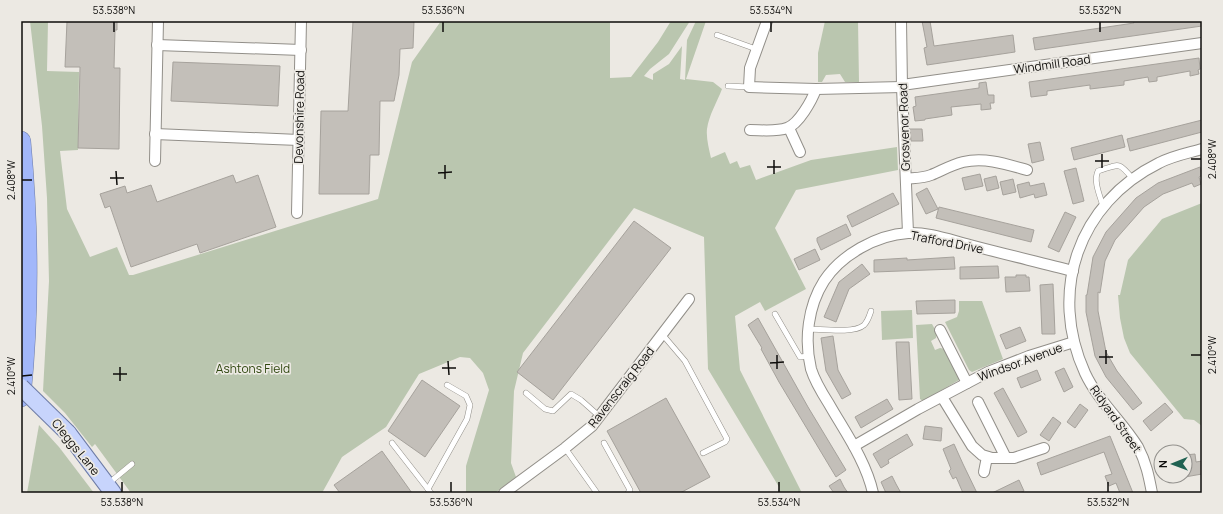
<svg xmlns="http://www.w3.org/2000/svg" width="1223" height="514" font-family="Manrope,sans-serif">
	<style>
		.green { fill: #bac6af }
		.building { fill: #c3bfb9; stroke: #a6a29c }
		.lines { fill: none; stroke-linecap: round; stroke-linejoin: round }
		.lane-casing { stroke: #928f89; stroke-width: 6 }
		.street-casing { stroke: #928f89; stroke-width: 12 }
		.primary-casing { stroke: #6e7ca6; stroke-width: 18 }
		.highway-casing { stroke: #6e7ca6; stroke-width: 20 }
		.lane { stroke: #fff; stroke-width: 5 }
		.street { stroke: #fff; stroke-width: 10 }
		.primary { stroke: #c7d4fc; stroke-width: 16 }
		.highway { stroke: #a2b7fa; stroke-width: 19 }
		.primary-bridge-casing { stroke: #6e7ca6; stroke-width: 18; stroke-linecap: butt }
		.primary-bridge { stroke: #c7d4fc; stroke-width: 16 }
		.ticks { fill: none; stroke: #0e0d0b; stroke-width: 1.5 }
		.labels { text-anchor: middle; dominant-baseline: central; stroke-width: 3.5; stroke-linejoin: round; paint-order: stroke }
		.street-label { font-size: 12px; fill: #0e0d0b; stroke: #ece9e3 }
		.park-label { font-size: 12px; fill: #2f470f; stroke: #ece9e3 }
		.neatline { fill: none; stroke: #0e0d0b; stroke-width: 1.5 }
		.ticks-label { font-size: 10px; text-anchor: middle; fill: #0e0d0b }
	</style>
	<rect width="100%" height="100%" fill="#ece9e3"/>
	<g class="green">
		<path d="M30 21H48L47 71 79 72 78 150 60 151 67 209 90 257 117 247 129 275H133L378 199 412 62 441 21H610V78L631 77 658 42 671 21H690L669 54 650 69 644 76 653 80V74L669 64 682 46 680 79 685 80 687 40 696 21H706L686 79 713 82 722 89C717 102 709 115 707 129 706 138 709 149 711 158L725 152 730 164 737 161 740 168 750 165 756 180 811 160 897 147 898 170 796 190 775 228 806 289 765 311 760 302 735 316 740 370 802 493H778L779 487 708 369 704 237 634 208 523 353 514 391 511 463 516 477 495 493H466V466L489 390 483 373 470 358 460 357 419 374 386 427 342 457 322 493H131L95 444 92 447 65 413 43 391 49 281 47 198 42 126Z"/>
		<polygon points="825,21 858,21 859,82 845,82 840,74 826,75 822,82 818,82 818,53"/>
		<polygon points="1202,203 1202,426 1194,420 1184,419 1130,353 1124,338 1120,318 1118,295 1120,295 1128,260 1162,219"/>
		<polygon points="959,301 982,301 1003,359 972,372 969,370 945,322 957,317 959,311"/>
		<polygon points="912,310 913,338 882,340 881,311"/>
		<polygon points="932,324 937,333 936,338 931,341 935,350 940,348 945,349 959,377 959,380 923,401 920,399 916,325"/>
		<polygon points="39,425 59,447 94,493 27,493"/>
	</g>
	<g class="building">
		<polygon points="67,21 117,21 117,30 115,30 114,68 120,68 119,149 78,148 80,67 65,67"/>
		<polygon points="353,21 414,21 413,48 400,49 399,75 394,101 380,101 379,155 370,155 369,194 319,194 321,111 348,111"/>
		<polygon points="922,21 930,21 934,46 1013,35 1015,52 927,65 924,48 927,47"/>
		<polygon points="1133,21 1202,21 1202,26 1035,50 1033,38 1134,23"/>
		<polygon points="1199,58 1200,69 1198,70 1199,74 1190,76 1190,71 1157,77 1157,81 1149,82 1148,77 1124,81 1124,85 1090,89 1090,85 1061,89 1047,91 1047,95 1031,97 1029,82"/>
		<polygon points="173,62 280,66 278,106 171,101"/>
		<polygon points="986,82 988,95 994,95 994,103 990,103 991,109 981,110 981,104 951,107 952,115 925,119 925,120 915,121 913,107 916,106 915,97 979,88 979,83"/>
		<polygon points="1202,120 1202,132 1130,151 1127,139"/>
		<polygon points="910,129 922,129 923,141 911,141"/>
		<polygon points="1122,135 1125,147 1074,160 1071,148"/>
		<polygon points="1040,142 1044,160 1032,163 1028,144"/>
		<polygon points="1200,167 1202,175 1199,177 1201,184 1194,187 1192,183 1163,194 1144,207 1115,240 1105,261 1100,293 1098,292 1098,311 1106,352 1117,371 1142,403 1133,410 1106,377 1095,356 1086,312 1086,295 1087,295 1093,257 1106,232 1136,198 1158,183"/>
		<polygon points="1076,168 1084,201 1073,204 1064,171"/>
		<polygon points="980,174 983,186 965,190 962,178"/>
		<polygon points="233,175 236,183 258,175 276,227 200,253 197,244 131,267 110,206 105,208 100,194 125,186 127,193 151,185 157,202"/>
		<polygon points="996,176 999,188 987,191 984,179"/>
		<polygon points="1013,179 1016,192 1003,195 1000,182"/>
		<polygon points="1029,182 1030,186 1044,183 1047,195 1035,198 1034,194 1020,198 1017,185"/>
		<polygon points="927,188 938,209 926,214 916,194"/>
		<polygon points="893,193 899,204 852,227 847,216"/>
		<polygon points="939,207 1034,230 1031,242 936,218"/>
		<polygon points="1065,212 1076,217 1059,252 1048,247"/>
		<polygon points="634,221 671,248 553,400 517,372"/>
		<polygon points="846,224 851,235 821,250 817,241 817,238"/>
		<polygon points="815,249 820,260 799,270 794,259"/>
		<polygon points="954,257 955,269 874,272 874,260 907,258 907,260"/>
		<polygon points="862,264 870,274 849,289 836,322 824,317 839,282"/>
		<polygon points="998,266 999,278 960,279 960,267"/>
		<polygon points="1016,275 1026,275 1026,277 1029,277 1030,291 1006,292 1005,277 1016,277"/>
		<polygon points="1053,284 1055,334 1042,334 1040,285"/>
		<polygon points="955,300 955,313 917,314 916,301"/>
		<polygon points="758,318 808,407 846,470 836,477 779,382 761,349 762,348 748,325"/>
		<polygon points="1020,327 1026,341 1006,349 1000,335"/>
		<polygon points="833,336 838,370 851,394 842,399 826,371 821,338"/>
		<polygon points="896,342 909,342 912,399 899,400"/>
		<polygon points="1064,368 1073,387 1064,392 1055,372"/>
		<polygon points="1037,370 1041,380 1021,388 1017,378"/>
		<polygon points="422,380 460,406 425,457 388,431"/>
		<polygon points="1003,388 1027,432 1018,437 994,393"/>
		<polygon points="666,398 710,477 680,493 641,493 607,431"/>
		<polygon points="887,399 893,409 861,428 855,417"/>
		<polygon points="1165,403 1173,412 1151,431 1143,421"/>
		<polygon points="1080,404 1088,410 1075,428 1067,422"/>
		<polygon points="1053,417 1061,423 1049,441 1040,435"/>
		<polygon points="925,426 942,428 941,441 923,439"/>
		<polygon points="907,434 913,445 888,460 889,463 881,468 873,454"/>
		<polygon points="1110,436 1133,493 1120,493 1116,483 1109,486 1105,476 1112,474 1104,452 1041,475 1037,463"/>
		<polygon points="954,444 963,464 977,493 963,493 956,477 953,479 949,471 951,469 943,449"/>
		<polygon points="382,451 412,493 340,493 334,485"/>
		<polygon points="1195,454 1196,462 1202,461 1202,474 1185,477 1185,455"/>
		<polygon points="892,476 896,484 901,493 886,493 881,482"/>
		<polygon points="840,479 844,487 848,493 834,493 829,486"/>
		<polygon points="1019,480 1024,491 1020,493 992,493"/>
	</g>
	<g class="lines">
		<defs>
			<g id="lane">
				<polyline points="717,35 756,49"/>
				<polyline points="728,86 749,87"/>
				<path d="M1103 206C1100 196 1093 181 1098 171 1120 164 1118 161 1133 179"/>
				<polyline points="775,314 800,357 809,356"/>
				<path d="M808 329C821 329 854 334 864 325 868 321 869 317 871 311"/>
				<polyline points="662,334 685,361 727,439 725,442 703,453"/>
				<polyline points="526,393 545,409 553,411 571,394 581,400 599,416"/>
				<polyline points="392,443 431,493"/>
				<polyline points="604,443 630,490 628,493"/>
				<polyline points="565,448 597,493"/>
				<polyline points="109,483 132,464"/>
				<polyline points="428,489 467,419 470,405 466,396 447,385"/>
			</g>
			<g id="street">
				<polyline points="767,21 750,68 749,87 816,89 902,87"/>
				<polyline points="901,21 902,87 908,233"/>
				<polyline points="157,45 301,50"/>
				<polyline points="902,85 1202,43"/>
				<polyline points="789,128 800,152"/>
				<path d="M750 130C761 130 776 132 787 128 799 124 812 100 816 89"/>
				<polyline points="155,134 299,140"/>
				<polyline points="155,161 158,21"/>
				<path d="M906 179C914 178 923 178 931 175 941 171 951 165 963 162 985 157 1006 164 1027 170"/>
				<polyline points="297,213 301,21"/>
				<polyline points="940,330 967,383"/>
				<polyline points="942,397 972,446 982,455 992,458 1014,458 1044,448"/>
				<polyline points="978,402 1006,458"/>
				<polyline points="854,446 918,409 988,372 1029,356 1074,342"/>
				<polyline points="984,472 987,457"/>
				<polyline points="504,493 565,448 592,426 689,299"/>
				<path d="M873 493C866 461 845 432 829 404 822 393 815 382 811 369 804 340 808 306 824 281 841 255 876 235 908 233 928 232 950 240 970 245 1004 254 1038 262 1073 271"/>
				<path d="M1152 493C1149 477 1146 462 1138 447 1122 421 1098 401 1085 373 1048 292 1078 203 1159 163 1172 156 1188 153 1202 149"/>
			</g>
			<polyline id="primary" points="68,433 113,493"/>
			<path id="highway" d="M21 141C29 226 30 311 21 397"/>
		</defs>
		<use href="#lane" class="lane-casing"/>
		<use href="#street" class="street-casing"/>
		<use href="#primary" class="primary-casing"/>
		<use href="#highway" class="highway-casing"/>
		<use href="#lane" class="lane"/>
		<use href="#street" class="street"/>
		<use href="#primary" class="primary"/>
		<use href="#highway" class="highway"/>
		<defs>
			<polyline id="primary-bridge" points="21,387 68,433"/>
		</defs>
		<use href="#primary-bridge" class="primary-bridge-casing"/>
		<use href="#primary-bridge" class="primary-bridge"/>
	</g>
	<path class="ticks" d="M114 22V32M443 22V32M771 22V32M1100 22V32M1102 154V168M1191 159H1201M774 160V174M1095 161H1109M445 165V179M767 167H781M116 171 117 185M438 173 452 172M110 178H124M22 180H32M1106 350V364M777 355V369M1191 355H1201M1099 357H1113M448 361 449 375M770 363 784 362M120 367V381M442 368H456M113 374H127M22 376 32 375M122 482V492M451 482V492M779 482V492M1108 482V492"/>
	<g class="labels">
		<g class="street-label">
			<text transform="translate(1052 64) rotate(-8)">Windmill Road</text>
			<text transform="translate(299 117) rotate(-89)">Devonshire Road</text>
			<text transform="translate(904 127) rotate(-92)">Grosvenor Road</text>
			<text transform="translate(947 242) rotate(11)">Trafford Drive</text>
			<text transform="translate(1020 362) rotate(-20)">Windsor Avenue</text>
			<text transform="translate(621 387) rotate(-52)">Ravenscraig Road</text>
			<text transform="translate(1116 419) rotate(55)">Ridyard Street</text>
			<text transform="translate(76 447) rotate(51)">Cleggs Lane</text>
		</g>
		<g class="park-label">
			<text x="253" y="368">Ashtons Field</text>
		</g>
	</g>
	<rect width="1223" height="514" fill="none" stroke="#ece9e3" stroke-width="44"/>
	<g transform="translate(1173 464) rotate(269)"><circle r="19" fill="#ece9e3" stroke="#93918d"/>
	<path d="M0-3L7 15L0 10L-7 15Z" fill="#206252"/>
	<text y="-6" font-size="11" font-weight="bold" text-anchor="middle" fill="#0e0d0b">N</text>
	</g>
	<rect x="22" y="22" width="1179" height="470" class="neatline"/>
	<g class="ticks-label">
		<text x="114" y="14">53.538°N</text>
		<text x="443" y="14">53.536°N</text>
		<text x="771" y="14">53.534°N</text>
		<text x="1100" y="14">53.532°N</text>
		<text transform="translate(1212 159) rotate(-90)" y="4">2.408°W</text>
		<text transform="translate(11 180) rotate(-90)" y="4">2.408°W</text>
		<text transform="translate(1212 355) rotate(-90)" y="4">2.410°W</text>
		<text transform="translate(11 376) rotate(-90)" y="4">2.410°W</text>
		<text x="122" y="506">53.538°N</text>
		<text x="451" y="506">53.536°N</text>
		<text x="779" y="506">53.534°N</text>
		<text x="1108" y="506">53.532°N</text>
	</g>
</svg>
